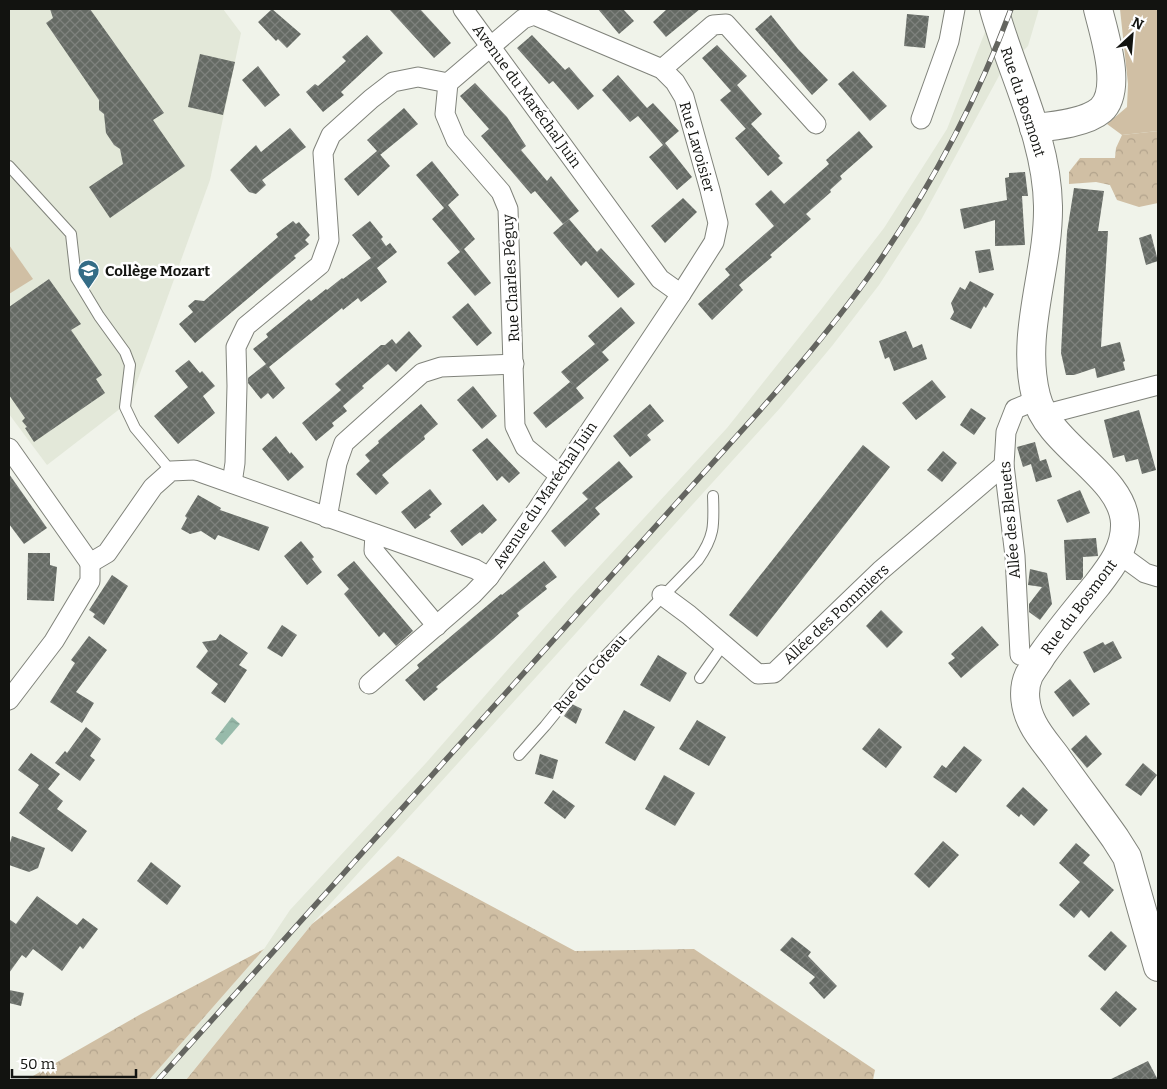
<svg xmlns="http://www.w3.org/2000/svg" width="1167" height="1089" font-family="Bitter,serif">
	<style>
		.built { fill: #e3e8d9 }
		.forest { fill: url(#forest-crowns) }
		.garden { fill: #d0bfa4 }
		.water { fill: url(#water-ripples) }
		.building { fill: url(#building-cross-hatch) }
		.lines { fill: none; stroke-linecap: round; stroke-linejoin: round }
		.lane-casing { stroke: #80837b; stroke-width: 12 }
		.street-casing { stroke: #80837b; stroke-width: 21 }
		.secondary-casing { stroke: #80837b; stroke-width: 30 }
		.lane { stroke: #fff; stroke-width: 10 }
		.street { stroke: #fff; stroke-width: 19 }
		.secondary { stroke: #fff; stroke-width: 28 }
		.rail-casing { stroke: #646560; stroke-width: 5.5 }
		.rail { stroke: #fff; stroke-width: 4; stroke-dasharray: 11; stroke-linecap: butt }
		.labels { text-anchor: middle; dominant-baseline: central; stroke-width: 5; stroke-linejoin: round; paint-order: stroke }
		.street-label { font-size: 15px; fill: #121310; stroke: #fff }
		.poi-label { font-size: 15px; font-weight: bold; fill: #121310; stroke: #fff; text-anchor: start }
	</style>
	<defs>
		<pattern id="forest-crowns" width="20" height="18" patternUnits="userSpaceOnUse" patternTransform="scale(1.25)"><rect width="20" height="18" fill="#d0bfa4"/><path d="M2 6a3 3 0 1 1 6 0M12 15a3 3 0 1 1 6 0" fill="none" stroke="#b2a38c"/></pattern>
		<pattern id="water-ripples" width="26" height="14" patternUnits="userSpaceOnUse" patternTransform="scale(1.25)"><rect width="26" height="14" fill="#97baaa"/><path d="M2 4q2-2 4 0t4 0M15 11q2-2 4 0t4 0" fill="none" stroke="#819f91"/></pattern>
		<pattern id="building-cross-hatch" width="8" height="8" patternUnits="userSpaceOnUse" patternTransform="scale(1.25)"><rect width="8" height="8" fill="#656a64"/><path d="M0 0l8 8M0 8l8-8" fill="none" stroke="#7e817d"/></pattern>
	</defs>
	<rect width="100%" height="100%" fill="#f0f3ea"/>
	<g class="built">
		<polygon points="9,9 223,9 241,33 210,180 130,401 47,465 9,414"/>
		<polygon points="994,9 1039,9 1028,46 1000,74 921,220 879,285 832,346 781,407 312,924 186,1080 149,1080 264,949 290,910 426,763 573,595 727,428 820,311 884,228 947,129"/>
	</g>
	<g class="forest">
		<polygon points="1158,131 1158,203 1139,207 1117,200 1110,185 1096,182 1069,184 1069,172 1080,158 1115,158 1116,148 1122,135"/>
		<polygon points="398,856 575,951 694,949 875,1070 873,1080 186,1080 312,924"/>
		<polygon points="264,949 149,1080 26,1080 141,1014"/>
	</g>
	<g class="garden">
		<polygon points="1120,9 1158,9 1158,131 1122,135 1107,124 1127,107 1128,84"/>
		<polygon points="9,245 33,279 9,294"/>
	</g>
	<polygon class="water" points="232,717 240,724 222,745 215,739"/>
	<g class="building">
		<polygon points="50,9 90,9 164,113 153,120 185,166 110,218 89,187 123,164 120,149 114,145 106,133 104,114 99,110 99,100 46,23 53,18"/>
		<polygon points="272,9 301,34 287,48 278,39 276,41 258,22"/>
		<polygon points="389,9 420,9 451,43 434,58"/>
		<polygon points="598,9 623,9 634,21 619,34"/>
		<polygon points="667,9 700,9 666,37 653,22"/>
		<polygon points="907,14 929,16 925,48 904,46"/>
		<polygon points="771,15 798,49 828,80 812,95 755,29"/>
		<polygon points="367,35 383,53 341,92 344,95 323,112 306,92 315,84 318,86 346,61 342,57"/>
		<polygon points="532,35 565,70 569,67 594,96 578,110 553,81 549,84 517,48"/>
		<polygon points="717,45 747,76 737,85 762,114 751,124 780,156 778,158 783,163 768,176 735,138 750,125 746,129 720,100 731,91 702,58"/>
		<polygon points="200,54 235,62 223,115 188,107"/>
		<polygon points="258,66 280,95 265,107 242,80"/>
		<polygon points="853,71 887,106 870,121 838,84"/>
		<polygon points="618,75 647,108 653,103 679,131 665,143 692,177 677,190 649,157 663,145 638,116 630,122 602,90"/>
		<polygon points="475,83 507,117 526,146 521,150 547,181 551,176 579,211 563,224 535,191 531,194 481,136 489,129 460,96"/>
		<polygon points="404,108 418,124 380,155 377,151 390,166 358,196 344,179 377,151 367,140"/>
		<polygon points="290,128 306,147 262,180 266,185 256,194 249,192 230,170 256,145 261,152"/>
		<polygon points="859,131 873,147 840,176 842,179 830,190 831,192 806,214 811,219 770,255 772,257 739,285 743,290 712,320 698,304 730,275 725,269 774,226 755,204 771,190 784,204 829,164 826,160"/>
		<polygon points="432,161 459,195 448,205 475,239 464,249 491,283 475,296 447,263 460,252 432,219 444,208 416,175"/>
		<polygon points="1025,172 1028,196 1022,196 1025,245 995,246 995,220 964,229 960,209 1007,200 1005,178 1009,177 1009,173"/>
		<polygon points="1074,188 1104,191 1098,231 1108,231 1101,347 1120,342 1125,361 1123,362 1125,370 1097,378 1095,368 1074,375 1066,375 1061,353 1067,232"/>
		<polygon points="683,198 697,212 665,243 651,226"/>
		<polygon points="569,219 597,252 601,248 635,284 618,298 586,261 581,266 553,233"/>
		<polygon points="293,221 296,224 299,222 310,235 305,240 309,244 294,256 296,258 195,343 179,324 193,312 188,306 195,300 204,301 278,237 276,234"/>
		<polygon points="370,221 383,237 381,239 386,246 390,243 397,252 377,268 387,282 361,302 358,298 343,310 342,308 269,367 285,388 273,399 268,393 261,399 248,383 248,378 266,364 253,349 268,337 266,334 309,299 311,301 326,289 327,290 342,278 343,279 371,258 352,235"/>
		<polygon points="1151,234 1158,261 1146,265 1139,238"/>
		<polygon points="990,249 994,270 979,273 975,251"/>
		<polygon points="49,279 81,324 71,330 102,375 96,379 105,393 34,442 25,428 27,427 22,421 25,418 9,395 9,307"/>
		<polygon points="970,281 994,294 986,308 984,306 971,329 950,319 954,312 951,303 960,287 965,290"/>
		<polygon points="468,303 492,333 477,346 452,317"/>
		<polygon points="621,307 635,323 602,352 609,360 576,388 584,398 546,428 533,413 570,382 573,385 561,372 595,344 601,351 588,336"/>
		<polygon points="409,331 422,346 396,372 388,364 362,386 364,388 343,406 347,411 332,423 334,426 316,441 302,423 341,390 335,384 381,345 385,345 392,339 396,344"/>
		<polygon points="906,331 913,348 922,344 927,359 894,371 889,357 885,359 879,341"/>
		<polygon points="189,360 200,373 202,371 215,386 203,396 215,413 178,444 154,416 188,387 175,371"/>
		<polygon points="932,380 946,397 916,420 902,403"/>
		<polygon points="473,386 497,416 482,429 457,400"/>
		<polygon points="421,404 438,424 424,436 425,439 382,475 389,483 376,495 356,474 370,461 365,455 379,443 378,441"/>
		<polygon points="650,404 664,421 647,435 651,440 630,457 613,436"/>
		<polygon points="971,408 986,418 974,435 960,425"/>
		<polygon points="1139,410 1156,470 1142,474 1138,459 1126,462 1124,455 1113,458 1104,420"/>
		<polygon points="276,436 290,454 291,452 304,467 288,481 262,449"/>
		<polygon points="487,438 520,473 509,483 502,476 497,481 472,450"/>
		<polygon points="1035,442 1040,461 1046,459 1052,477 1036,482 1031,464 1023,467 1017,447"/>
		<polygon points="863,445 890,467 757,637 729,615"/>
		<polygon points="943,451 957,463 942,482 927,470"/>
		<polygon points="619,461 633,477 595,508 600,514 565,547 551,531 588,499 582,493"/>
		<polygon points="9,474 47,528 24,544 9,524"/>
		<polygon points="430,489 442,504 429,515 431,517 415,529 401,512"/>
		<polygon points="1080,490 1090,513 1067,523 1057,500"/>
		<polygon points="198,495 221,508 220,510 269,527 259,551 218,535 215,540 201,531 190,534 181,529 187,518 185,516"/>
		<polygon points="483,504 497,520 482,534 480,532 462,546 450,531"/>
		<polygon points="1096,538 1098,556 1083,557 1083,577 1081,580 1066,580 1064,540"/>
		<polygon points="301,541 314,557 312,559 322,572 307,585 284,556"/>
		<polygon points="28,553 50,553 50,565 57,567 54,601 27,600"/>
		<polygon points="354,561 413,631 396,646 384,632 379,637 344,594 349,589 337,575"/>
		<polygon points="544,561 557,577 545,586 547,589 517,613 519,616 493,639 436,687 438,689 424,701 405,680 419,668 417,665 501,594 502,595"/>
		<polygon points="1030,569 1047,573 1052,604 1040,620 1029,612 1029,604 1042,587 1028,585"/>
		<polygon points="112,575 128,586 104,625 93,617 95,614 89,610"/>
		<polygon points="881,610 903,632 887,648 866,626"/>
		<polygon points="282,625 297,635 282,657 267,648"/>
		<polygon points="982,626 999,645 961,678 948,663 955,658 951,654"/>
		<polygon points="220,634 248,653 239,665 247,670 225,703 211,693 218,684 196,667 208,651 202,642 216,640"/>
		<polygon points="89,636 107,650 76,692 94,703 82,723 50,702 75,663 71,660"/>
		<polygon points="1113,641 1122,658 1094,673 1083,652 1103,642 1105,645"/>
		<polygon points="658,655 687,673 670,702 640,685"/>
		<polygon points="1070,679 1090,704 1073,717 1054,692"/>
		<polygon points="572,704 582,709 576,724 564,716"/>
		<polygon points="624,710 655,727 635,761 605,743"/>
		<polygon points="697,720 726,737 709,766 679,749"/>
		<polygon points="86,727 101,739 90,756 95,760 80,781 55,763 65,751 67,753"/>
		<polygon points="879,728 902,747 886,768 862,749"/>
		<polygon points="1086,735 1102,754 1087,768 1071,749"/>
		<polygon points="964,746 982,760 956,793 933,777 942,765 946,768"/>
		<polygon points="31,753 60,774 48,789 63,801 57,809 87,831 72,852 19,813 39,785 18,770"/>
		<polygon points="540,754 558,760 553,779 535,774"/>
		<polygon points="1143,763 1157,775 1141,796 1125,785"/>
		<polygon points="664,775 695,793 675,826 645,809"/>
		<polygon points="1023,787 1048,810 1034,826 1021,814 1019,817 1006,806"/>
		<polygon points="553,790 575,806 565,819 544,803"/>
		<polygon points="12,836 45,848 38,868 29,872 9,865 9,846"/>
		<polygon points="943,841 959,855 929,888 914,874"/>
		<polygon points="1076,843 1090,855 1083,863 1114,890 1089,918 1081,910 1074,918 1059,905 1080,882 1059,863"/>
		<polygon points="151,862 181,886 167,905 137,881"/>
		<polygon points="37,896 77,925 83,918 98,929 83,949 80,946 62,971 33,949 26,958 22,955 9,973 9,919 16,924"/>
		<polygon points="1111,931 1127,946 1105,971 1088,956"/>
		<polygon points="792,937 811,952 808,956 837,986 824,999 809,983 815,977 780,950"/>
		<polygon points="9,990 24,993 21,1006 9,1003"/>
		<polygon points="1116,991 1137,1009 1120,1027 1100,1009"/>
		<polygon points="1148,1061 1158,1080 1109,1080"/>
	</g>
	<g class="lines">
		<defs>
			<g id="lane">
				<polyline points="9,166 71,234 76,278 99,316 125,352 130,365 125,407 135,428 171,471"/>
				<polyline points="700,678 723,645"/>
				<path d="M519 755 545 726 584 678 698 560C715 536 714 525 713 496"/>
			</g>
			<g id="street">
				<polyline points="463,9 660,279 681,294"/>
				<polyline points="662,69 713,25 726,24 816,124"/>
				<polyline points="448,83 445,114 456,140 501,192 508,209 515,426 525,447 559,475"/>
				<polyline points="921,119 949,41 955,9"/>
				<polyline points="1043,415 1158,385"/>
				<polyline points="9,448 90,563"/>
				<polyline points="232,483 235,463 237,386 236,347 246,326 320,265 329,240 323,153 331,135 371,99 393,82 418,77 448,83 523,19 534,15 662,69 675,82 684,97 710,190 718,223 714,242 681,294 537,510 489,577 473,594 369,684"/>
				<polyline points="327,518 337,463 344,443 422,373 441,367 514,364"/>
				<polyline points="375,534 374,551 437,626"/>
				<polyline points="1119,554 1145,573 1158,577"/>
				<polyline points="90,563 107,553 153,487 171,471 194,470 475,569 489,577"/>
				<polyline points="662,595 689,615 758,674 774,673 880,571 1004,465"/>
				<polyline points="1020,655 1015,556 1004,465 1006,432 1015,409 1037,400"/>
				<polyline points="9,700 54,641 90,581 90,563"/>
			</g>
			<g id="secondary">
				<path d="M994 9C1012 74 1047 138 1048 206 1049 269 1020 333 1036 396 1048 446 1123 475 1125 523 1126 548 1111 567 1097 585 1078 608 1059 631 1042 655 1038 662 1033 668 1029 675 1022 690 1025 709 1033 724 1039 736 1049 747 1057 758 1076 785 1096 811 1115 838L1127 857 1158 967"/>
				<path d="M1034 128C1053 126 1086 123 1101 110 1123 90 1104 34 1098 9"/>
			</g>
		</defs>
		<use href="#lane" class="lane-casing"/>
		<use href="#street" class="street-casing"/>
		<use href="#secondary" class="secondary-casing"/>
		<use href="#lane" class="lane"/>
		<use href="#street" class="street"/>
		<use href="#secondary" class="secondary"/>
		<defs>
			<path id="rail" d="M158 1080 762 408C799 366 836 322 869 276 927 194 976 103 1011 9"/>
		</defs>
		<use href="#rail" class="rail-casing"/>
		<use href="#rail" class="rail"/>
	</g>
	<defs>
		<symbol id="school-pin" viewBox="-11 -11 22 30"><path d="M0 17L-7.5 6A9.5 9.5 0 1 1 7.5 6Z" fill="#346c86" stroke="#fff"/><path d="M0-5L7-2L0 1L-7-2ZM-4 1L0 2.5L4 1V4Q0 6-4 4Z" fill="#fff"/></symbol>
	</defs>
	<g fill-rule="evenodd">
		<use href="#school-pin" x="76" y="258" width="25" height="34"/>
	</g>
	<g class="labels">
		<g class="street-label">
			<text transform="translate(527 96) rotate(54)">Avenue du Maréchal Juin</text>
			<text transform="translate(1023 102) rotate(72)">Rue du Bosmont</text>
			<text transform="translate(697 147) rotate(74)">Rue Lavoisier</text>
			<text transform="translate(511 278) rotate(-93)">Rue Charles Péguy</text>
			<text transform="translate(545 495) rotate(-56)">Avenue du Maréchal Juin</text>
			<text transform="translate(1010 520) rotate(-95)">Allée des Bleuets</text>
			<text transform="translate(1079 607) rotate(-53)">Rue du Bosmont</text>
			<text transform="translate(836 614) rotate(-43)">Allée des Pommiers</text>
			<text transform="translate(590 674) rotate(-48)">Rue du Coteau</text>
		</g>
		<g class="poi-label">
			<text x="105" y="271">Collège Mozart</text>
		</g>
	</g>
	<rect width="1167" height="1089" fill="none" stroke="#121310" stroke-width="20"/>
	<g transform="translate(1132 35) rotate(26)" stroke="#ffffff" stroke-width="4" paint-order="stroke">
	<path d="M0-4L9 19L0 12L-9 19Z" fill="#121310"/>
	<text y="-8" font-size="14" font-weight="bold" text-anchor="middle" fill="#121310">N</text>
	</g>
	<path d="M12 1069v8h124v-8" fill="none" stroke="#121310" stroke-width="2.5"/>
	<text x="20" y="1069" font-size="15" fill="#121310" stroke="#ffffff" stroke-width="4" paint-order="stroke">50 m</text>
</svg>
